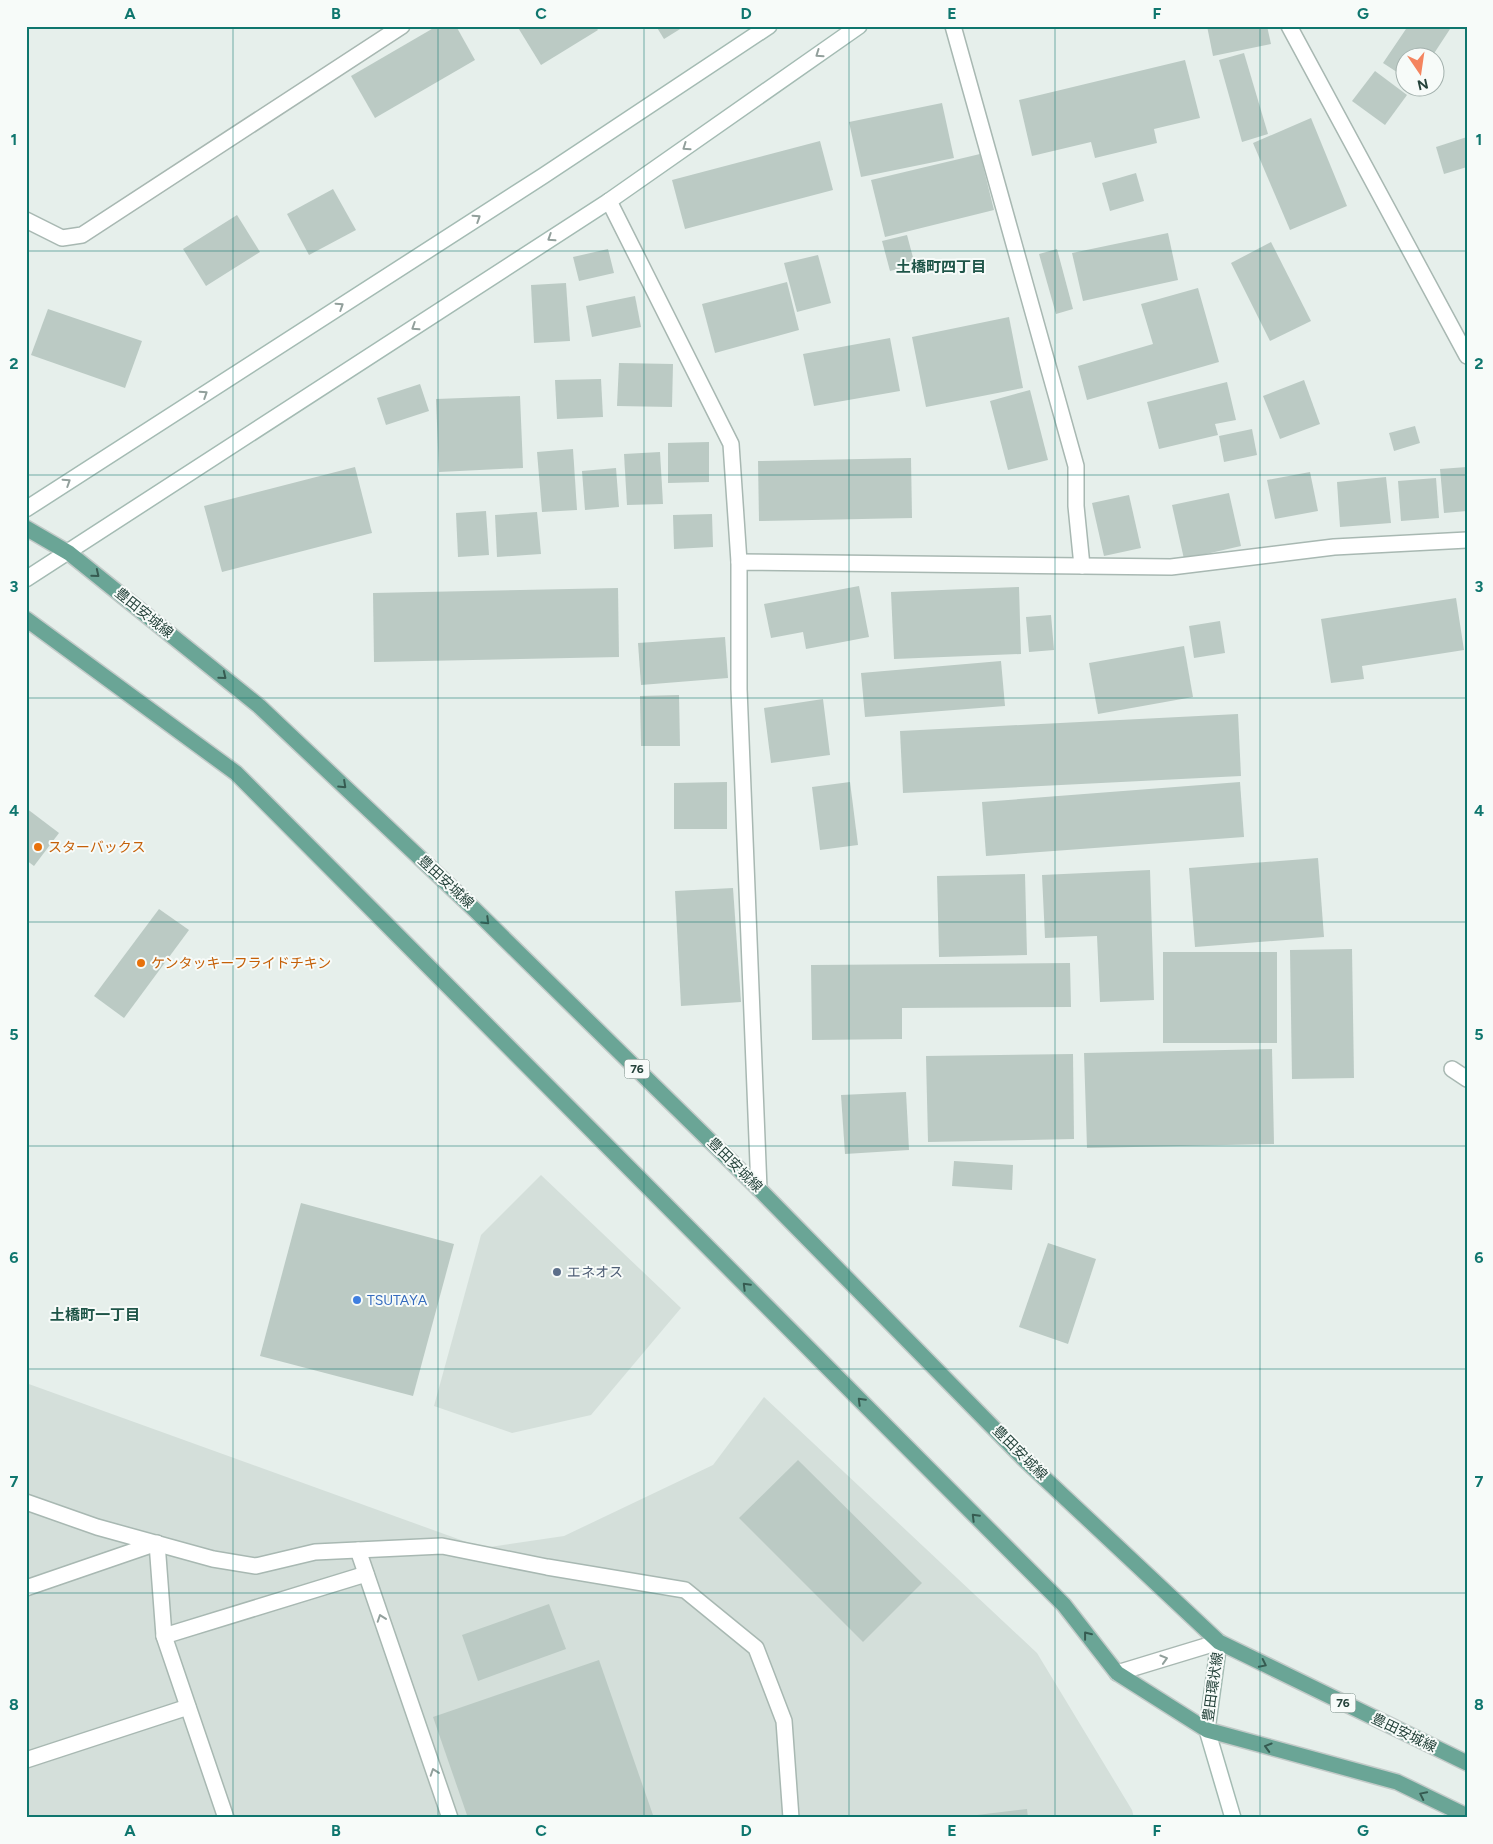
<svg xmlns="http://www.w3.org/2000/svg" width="1493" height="1844" font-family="Figtree,'Noto Sans JP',sans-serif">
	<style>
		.built { fill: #d4dfda }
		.building { fill: #bbcac4 }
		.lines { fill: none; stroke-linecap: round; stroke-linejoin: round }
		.lane-casing { stroke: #a8b8b2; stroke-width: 18 }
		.street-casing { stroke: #a8b8b2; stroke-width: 18 }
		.secondary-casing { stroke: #a4bbb3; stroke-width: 18 }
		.primary-casing { stroke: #c2cac8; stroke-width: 18 }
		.lane { stroke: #fff; stroke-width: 15 }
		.street { stroke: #fff; stroke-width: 15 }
		.secondary { stroke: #fff; stroke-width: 15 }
		.primary { stroke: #6aa596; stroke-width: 15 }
		.oneway { stroke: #92a09c }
		.oneway2 { stroke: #365b51 }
		.grid { fill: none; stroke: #0f766e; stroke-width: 1; stroke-opacity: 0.55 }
		.food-dot { fill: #e8710a; stroke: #f7fbf9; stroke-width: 2 }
		.service-dot { fill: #5c6f8a; stroke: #f7fbf9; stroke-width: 2 }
		.shop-dot { fill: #3f7fe0; stroke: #f7fbf9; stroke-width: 2 }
		.labels { text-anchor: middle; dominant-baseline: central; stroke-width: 4; stroke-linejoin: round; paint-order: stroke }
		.shield { fill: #f7fbf9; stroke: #637a73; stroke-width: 1 }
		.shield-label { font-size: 12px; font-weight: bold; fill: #24423a }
		.street-label { font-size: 14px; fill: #24423a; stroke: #f7fbf9 }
		.food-label { font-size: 14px; fill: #c56008; stroke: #f7fbf9; text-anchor: start }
		.service-label { font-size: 14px; fill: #4e5e75; stroke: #f7fbf9; text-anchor: start }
		.shop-label { font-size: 14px; fill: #366cbe; stroke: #f7fbf9; text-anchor: start }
		.neighbourhood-label { font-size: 15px; font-weight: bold; fill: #1f5548; stroke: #f7fbf9 }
		.neatline { fill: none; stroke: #0f766e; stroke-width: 2 }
		.grid-label { font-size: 16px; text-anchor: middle; font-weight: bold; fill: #0f766e }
	</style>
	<rect width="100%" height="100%" fill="#e6efeb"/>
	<g class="built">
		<polygon points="541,1175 681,1308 591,1415 512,1433 434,1406 481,1235"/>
		<polygon points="26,1383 483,1548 564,1536 713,1465 764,1397 1037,1653 1132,1810 1134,1818 26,1818"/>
	</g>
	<g class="building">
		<polygon points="437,26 456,26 475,60 375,118 351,76"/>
		<polygon points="517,26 595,26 598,30 541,65"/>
		<polygon points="656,26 685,26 664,39"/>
		<polygon points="1207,26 1267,26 1271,44 1213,56"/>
		<polygon points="1408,26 1452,26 1431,58 1406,58 1406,78 1383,63"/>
		<polygon points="1244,53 1268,134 1242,142 1219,60"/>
		<polygon points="1185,60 1200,118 1154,129 1157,143 1095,158 1091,142 1032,156 1019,100"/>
		<polygon points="1375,71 1407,95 1385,125 1352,101"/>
		<polygon points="942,103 954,158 861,177 849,122"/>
		<polygon points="1311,118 1347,206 1290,230 1253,143"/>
		<polygon points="1467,137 1467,167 1444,174 1436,147"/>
		<polygon points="820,141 833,190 685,229 672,180"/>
		<polygon points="980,154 994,210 885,237 871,180"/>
		<polygon points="1136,173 1144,201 1110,211 1102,183"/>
		<polygon points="333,189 356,230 309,255 287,214"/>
		<polygon points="237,215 260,252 206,286 183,249"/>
		<polygon points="1168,233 1178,280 1083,301 1072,253"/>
		<polygon points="907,235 915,265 890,271 882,241"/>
		<polygon points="1271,242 1311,321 1270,341 1231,263"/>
		<polygon points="608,249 614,273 579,281 573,257"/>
		<polygon points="1057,249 1073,309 1056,314 1039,254"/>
		<polygon points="818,255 831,303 797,312 784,263"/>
		<polygon points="787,282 799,330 715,353 702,304"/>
		<polygon points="566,283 570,341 534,343 531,285"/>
		<polygon points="1198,288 1219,362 1087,400 1078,366 1153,344 1141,304"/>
		<polygon points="635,296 641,327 592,337 586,306"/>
		<polygon points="48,309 142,341 125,388 31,355"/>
		<polygon points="1009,317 1023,388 926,407 912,337"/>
		<polygon points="890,338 900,391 814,406 803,354"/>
		<polygon points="619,363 673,364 672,407 617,406"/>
		<polygon points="601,379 603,417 557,419 555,380"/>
		<polygon points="1304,380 1320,424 1280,439 1263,396"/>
		<polygon points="1227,382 1236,420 1215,424 1218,435 1159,449 1147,402"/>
		<polygon points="420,384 429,411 386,425 377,398"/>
		<polygon points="1030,390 1048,460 1008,470 990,401"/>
		<polygon points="520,396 523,468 439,472 436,399"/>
		<polygon points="1415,426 1420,443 1394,451 1389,433"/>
		<polygon points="1252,429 1257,455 1224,462 1219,436"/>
		<polygon points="709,442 709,482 668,483 668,443"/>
		<polygon points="573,449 577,510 542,512 537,452"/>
		<polygon points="660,452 663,504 627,505 624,454"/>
		<polygon points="911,458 912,518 759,521 758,461"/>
		<polygon points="355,467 372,533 222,572 204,506"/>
		<polygon points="1467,467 1467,511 1444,513 1440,469"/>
		<polygon points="616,468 619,507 585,510 582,471"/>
		<polygon points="1310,472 1318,511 1275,519 1267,480"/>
		<polygon points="1386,477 1391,523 1340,527 1337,482"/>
		<polygon points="1436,478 1439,518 1401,521 1398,481"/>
		<polygon points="1229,493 1241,546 1184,559 1172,505"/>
		<polygon points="1129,495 1141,548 1104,556 1092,503"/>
		<polygon points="486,511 489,555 458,557 456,513"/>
		<polygon points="537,512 541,554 497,557 495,515"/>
		<polygon points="712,514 713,547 674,549 673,515"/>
		<polygon points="859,586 869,637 806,649 803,632 771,638 764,604"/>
		<polygon points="1019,587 1021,654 894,659 891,592"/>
		<polygon points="618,588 619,657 374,662 373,593"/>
		<polygon points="1456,598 1464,650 1362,666 1364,679 1331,683 1321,619"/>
		<polygon points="1051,615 1054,650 1029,652 1026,617"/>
		<polygon points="1220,621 1225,653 1194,658 1189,626"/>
		<polygon points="725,637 728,678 641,685 638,643"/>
		<polygon points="1184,646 1193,697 1098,714 1089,663"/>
		<polygon points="1001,661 1005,706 865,717 861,673"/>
		<polygon points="679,695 680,746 641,746 640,696"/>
		<polygon points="823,699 830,755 771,763 764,708"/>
		<polygon points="1238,714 1241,776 903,793 900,731"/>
		<polygon points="727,782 727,829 674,829 674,783"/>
		<polygon points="850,782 858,845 820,850 812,787"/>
		<polygon points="1240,782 1244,837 986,856 982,802"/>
		<polygon points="26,808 59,833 34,866 26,860"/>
		<polygon points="1318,858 1324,937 1195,947 1189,868"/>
		<polygon points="1150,870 1154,1000 1100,1002 1097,936 1045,938 1042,875"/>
		<polygon points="1025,874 1027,955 939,957 937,876"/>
		<polygon points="733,888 741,1002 681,1006 675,891"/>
		<polygon points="159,909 189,930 124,1018 94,996"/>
		<polygon points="1352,949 1354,1078 1292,1079 1290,950"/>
		<rect x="1163" y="952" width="114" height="91"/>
		<polygon points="1070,963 1071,1007 902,1008 902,1039 812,1040 811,965"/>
		<polygon points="1272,1049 1274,1144 1087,1148 1084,1053"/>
		<polygon points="1073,1054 1074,1139 928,1142 926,1056"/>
		<polygon points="906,1092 909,1150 845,1154 841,1095"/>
		<polygon points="954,1161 1013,1165 1012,1190 952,1186"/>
		<polygon points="301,1203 454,1244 413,1396 260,1356"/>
		<polygon points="1048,1243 1096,1259 1068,1344 1019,1327"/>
		<polygon points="798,1460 922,1583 863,1642 739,1518"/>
		<polygon points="549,1604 566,1649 478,1681 462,1635"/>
		<polygon points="599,1660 654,1818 468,1818 433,1717"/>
		<polygon points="1027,1809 1028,1818 977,1818 977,1815"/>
	</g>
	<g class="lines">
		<defs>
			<g id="lane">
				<polyline points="26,1502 97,1527 213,1559 256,1566 315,1552 442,1546 547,1567 685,1590 756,1648 784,1721 791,1818"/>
				<polyline points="358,1550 450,1818"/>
				<polyline points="26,1588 157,1543 164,1636"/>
				<polyline points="1117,1673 1219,1642"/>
				<polyline points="26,1760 188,1707"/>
				<polyline points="226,1818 164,1636 366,1574"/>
			</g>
			<g id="street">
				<polyline points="953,26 1076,466 1076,506 1082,566"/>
				<polyline points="1289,26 1467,356"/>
				<polyline points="609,201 731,444 739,562"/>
				<polyline points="26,220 62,238 82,235 402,26"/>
				<polyline points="1452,1069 1467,1079"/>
				<polyline points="759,1189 739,689 739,562 1171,567 1334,547 1467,540"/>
			</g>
			<g id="secondary">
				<polyline points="26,509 543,176 769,26"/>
				<polyline points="26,579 609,201 859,26"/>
				<polyline points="1219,1642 1207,1730 1233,1818"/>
			</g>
			<g id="primary">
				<polyline points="26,528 69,553 259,706 475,910 759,1189 1026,1461 1219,1642 1467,1763"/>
				<polyline points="26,619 236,773 1064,1605 1117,1673 1207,1730 1397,1782 1467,1816"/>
			</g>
		</defs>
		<use href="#lane" class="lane-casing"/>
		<use href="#street" class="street-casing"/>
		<use href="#secondary" class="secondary-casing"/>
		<use href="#primary" class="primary-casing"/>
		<use href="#lane" class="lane"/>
		<use href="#street" class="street"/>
		<use href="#secondary" class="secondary"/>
		<use href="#primary" class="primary"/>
	</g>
	<defs><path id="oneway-chevron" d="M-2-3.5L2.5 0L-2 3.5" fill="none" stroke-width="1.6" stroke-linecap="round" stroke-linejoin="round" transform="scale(1.25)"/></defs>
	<g class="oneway">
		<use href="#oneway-chevron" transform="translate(819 54) rotate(145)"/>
		<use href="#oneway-chevron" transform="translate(686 147) rotate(145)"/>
		<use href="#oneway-chevron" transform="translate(477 218) rotate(-33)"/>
		<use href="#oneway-chevron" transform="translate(551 238) rotate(147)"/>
		<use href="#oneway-chevron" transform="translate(340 306) rotate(-33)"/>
		<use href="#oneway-chevron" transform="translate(415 327) rotate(147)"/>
		<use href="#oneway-chevron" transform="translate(204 394) rotate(-33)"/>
		<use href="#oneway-chevron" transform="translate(67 482) rotate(-33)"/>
		<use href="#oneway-chevron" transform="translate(381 1618) rotate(-109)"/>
		<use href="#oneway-chevron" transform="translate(1164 1659) rotate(-17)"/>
		<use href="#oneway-chevron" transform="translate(434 1772) rotate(-109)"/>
	</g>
	<g class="oneway2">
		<use href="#oneway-chevron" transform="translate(96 574) rotate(39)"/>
		<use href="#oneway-chevron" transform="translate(223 676) rotate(39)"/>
		<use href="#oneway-chevron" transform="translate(343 785) rotate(43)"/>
		<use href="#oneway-chevron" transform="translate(486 921) rotate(44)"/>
		<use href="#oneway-chevron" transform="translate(746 1286) rotate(-135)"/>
		<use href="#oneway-chevron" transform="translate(861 1401) rotate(-135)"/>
		<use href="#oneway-chevron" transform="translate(975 1517) rotate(-135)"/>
		<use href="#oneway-chevron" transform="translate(1087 1635) rotate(-128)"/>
		<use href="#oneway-chevron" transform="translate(1263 1664) rotate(26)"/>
		<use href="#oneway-chevron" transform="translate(1268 1747) rotate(-164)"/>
		<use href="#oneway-chevron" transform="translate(1423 1795) rotate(-154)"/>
	</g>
	<path class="grid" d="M233 26V1818M438 26V1818M644 26V1818M849 26V1818M1055 26V1818M1260 26V1818M26 251H1467M26 475H1467M26 698H1467M26 922H1467M26 1146H1467M26 1369H1467M26 1593H1467"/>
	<g class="food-dot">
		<circle cx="38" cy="847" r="5"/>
		<circle cx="141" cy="963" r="5"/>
	</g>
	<circle class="service-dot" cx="557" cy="1272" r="5"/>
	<circle class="shop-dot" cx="357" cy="1300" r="5"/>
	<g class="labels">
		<g class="shield">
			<rect x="624.5" y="1059.5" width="25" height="19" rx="4"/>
			<rect x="1330.5" y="1693.5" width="25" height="19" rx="4"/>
		</g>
		<g class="shield-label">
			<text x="637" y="1069">76</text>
			<text x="1343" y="1703">76</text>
		</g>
		<g class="street-label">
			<text transform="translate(144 613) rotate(39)">豊田安城線</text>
			<text transform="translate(446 882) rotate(43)">豊田安城線</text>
			<text transform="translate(735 1165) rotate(45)">豊田安城線</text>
			<text transform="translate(1020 1453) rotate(45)">豊田安城線</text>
			<text transform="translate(1213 1687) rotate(-82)">豊田環状線</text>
			<text transform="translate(1404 1733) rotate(26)">豊田安城線</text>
		</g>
		<g class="food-label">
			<text x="48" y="847">スターバックス</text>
			<text x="151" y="963">ケンタッキーフライドチキン</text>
		</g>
		<g class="service-label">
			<text x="567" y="1272">エネオス</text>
		</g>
		<g class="shop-label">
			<text x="367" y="1300">TSUTAYA</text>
		</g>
		<g class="neighbourhood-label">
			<text x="941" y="267">土橋町四丁目</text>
			<text x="95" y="1315">土橋町一丁目</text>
		</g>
	</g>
	<rect width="1493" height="1844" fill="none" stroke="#f7fbf9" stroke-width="55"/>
	<g transform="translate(1420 72) rotate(167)"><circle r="24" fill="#f7fbf9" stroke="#a3b1ad"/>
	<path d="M0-4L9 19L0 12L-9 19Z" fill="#f4845f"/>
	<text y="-8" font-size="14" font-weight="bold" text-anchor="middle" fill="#24423a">N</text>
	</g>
	<rect x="28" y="28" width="1438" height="1788" class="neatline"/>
	<g class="grid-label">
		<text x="130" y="19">A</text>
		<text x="336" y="19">B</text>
		<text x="541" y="19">C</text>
		<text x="746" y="19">D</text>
		<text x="952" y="19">E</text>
		<text x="1157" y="19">F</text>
		<text x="1363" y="19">G</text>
		<text x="14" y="145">1</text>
		<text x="1479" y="145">1</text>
		<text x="14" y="369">2</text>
		<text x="1479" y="369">2</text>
		<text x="14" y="592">3</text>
		<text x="1479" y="592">3</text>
		<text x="14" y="816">4</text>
		<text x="1479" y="816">4</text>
		<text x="14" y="1040">5</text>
		<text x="1479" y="1040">5</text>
		<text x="14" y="1263">6</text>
		<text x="1479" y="1263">6</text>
		<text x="14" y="1487">7</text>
		<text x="1479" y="1487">7</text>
		<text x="14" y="1710">8</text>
		<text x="1479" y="1710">8</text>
		<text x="130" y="1836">A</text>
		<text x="336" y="1836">B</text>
		<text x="541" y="1836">C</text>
		<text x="746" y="1836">D</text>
		<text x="952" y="1836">E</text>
		<text x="1157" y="1836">F</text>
		<text x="1363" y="1836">G</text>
	</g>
</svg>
